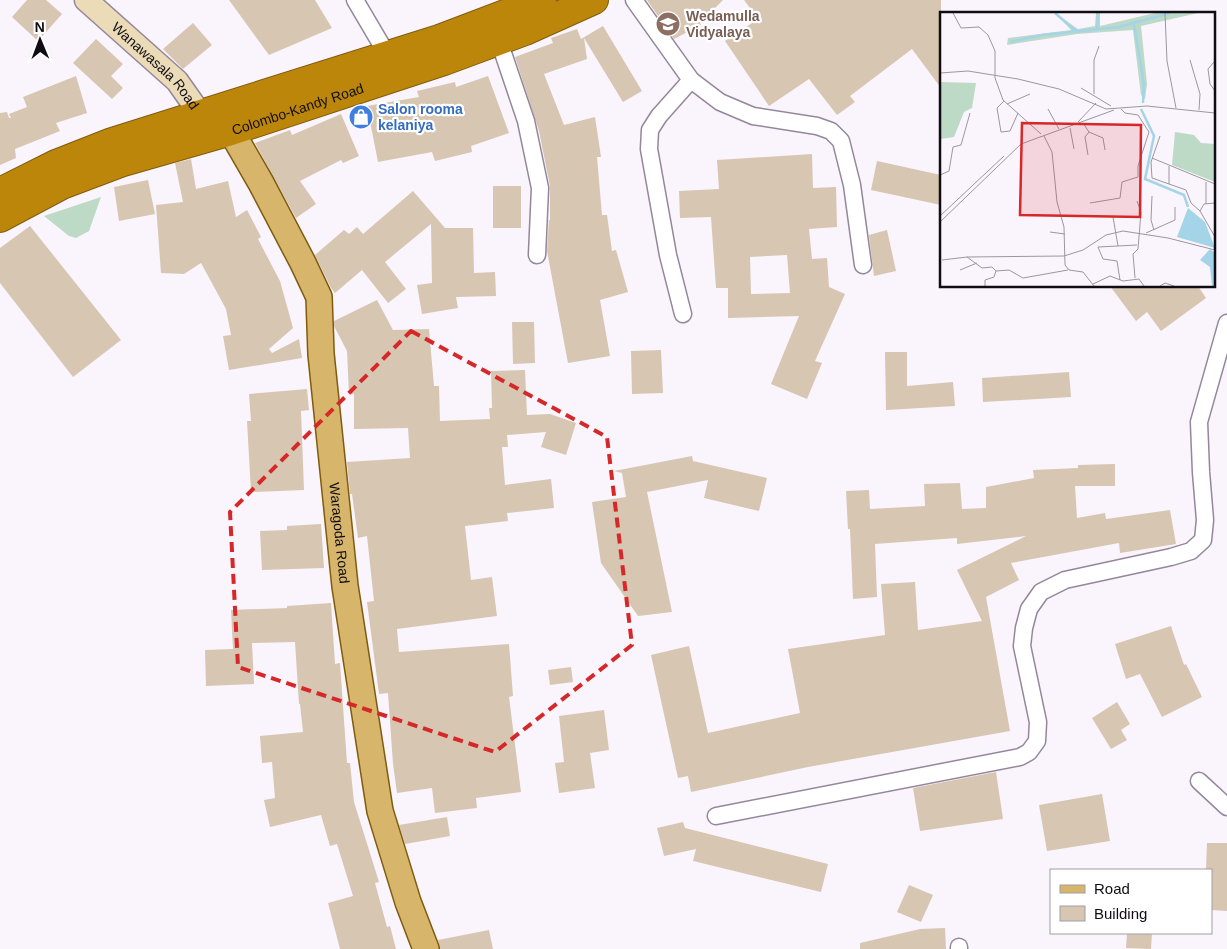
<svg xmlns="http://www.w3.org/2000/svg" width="1227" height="949" font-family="Arial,sans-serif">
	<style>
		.green { fill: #bcdac5 }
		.building { fill: #d7c6b2; fill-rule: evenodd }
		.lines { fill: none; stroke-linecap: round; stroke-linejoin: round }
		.street-casing { stroke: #94879c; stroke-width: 19 }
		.secondary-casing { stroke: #94879c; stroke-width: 25 }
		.primary-casing { stroke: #805b0d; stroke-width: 28 }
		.highway-casing { stroke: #805b0d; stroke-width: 30 }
		.street { stroke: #fff; stroke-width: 16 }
		.secondary { stroke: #ebdbb6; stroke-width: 22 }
		.primary { stroke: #d7b66c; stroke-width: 25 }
		.highway { stroke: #bc860a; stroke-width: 28 }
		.marked { fill: none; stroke: #d62828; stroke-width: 4; stroke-dasharray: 10 6; stroke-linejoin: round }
		.labels { text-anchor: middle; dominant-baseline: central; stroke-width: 4.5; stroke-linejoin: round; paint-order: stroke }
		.education-label { font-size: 14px; font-weight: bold; fill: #785e54; stroke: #fff; text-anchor: start }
		.street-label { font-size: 14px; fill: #100c13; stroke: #fff }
		.shop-label { font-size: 14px; font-weight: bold; fill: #366cbe; stroke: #fff; text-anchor: start }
		.inset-river { fill: none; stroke: #a4d4e7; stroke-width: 2.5 }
		.inset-road { fill: none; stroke: #9c979f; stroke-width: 1 }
		.view { fill: #d62828; fill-opacity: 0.15; stroke: #d62828; stroke-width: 2.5 }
		.inset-edge { fill: none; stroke: #100c13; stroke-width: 2.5 }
	</style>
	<rect width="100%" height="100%" fill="#faf4fd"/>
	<polygon class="green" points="101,197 89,231 76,238 69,236 44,216"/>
	<g class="building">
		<polygon points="27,0 46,0 62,14 38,41 12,17"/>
		<polygon points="229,0 315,0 332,28 269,55"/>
		<polygon points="647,0 723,0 700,23 701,25 674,39"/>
		<polygon points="744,0 941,0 941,88 912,49 850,96 855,102 837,115 809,79 769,106 725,41 758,19"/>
		<polygon points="193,23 212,45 183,69 163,49"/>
		<polygon points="603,26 642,91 623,102 584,38 587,59 544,74 564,125 595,117 601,157 597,157 602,215 607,215 612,251 616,250 628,292 600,300 610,356 568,363 547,251 549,220 550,220 550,186 539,131 515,57 553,43 551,38 577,29 581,39"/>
		<polygon points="96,39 123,64 111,76 123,88 112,99 73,63"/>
		<polygon points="76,76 87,113 56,123 60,131 15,149 16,158 0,165 0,113 7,112 9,118 11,118 9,114 27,107 23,97"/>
		<polygon points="488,76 509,133 471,146 472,152 435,161 432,152 378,162 367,106 419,97 417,91 455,82 456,87"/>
		<polygon points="341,114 359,156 343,163 341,160 300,181 316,204 296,218 255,143 290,130 292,135"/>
		<path d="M812 154 813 188 836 187 837 227 809 229 812 259 827 258 829 287 845 294 815 361 822 363 807 399 771 384 799 316 728 318V288H716L711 217 680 218 679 191 719 189 717 160ZM787 255 790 293 751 294 750 257Z"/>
		<polygon points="191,159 196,189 228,181 236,217 247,210 261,237 258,239 280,281 293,328 269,349 272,353 299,339 302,358 229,370 223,336 231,335 226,309 201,263 184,274 161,273 156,205 183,202 175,163"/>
		<polygon points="877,161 941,175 941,205 871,190"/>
		<polygon points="148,180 155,214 119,221 114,187"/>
		<rect x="493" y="186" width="28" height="42"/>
		<polygon points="413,191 445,228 473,228 474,273 495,272 496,296 456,297 458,308 422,314 417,285 432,283 431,224 385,262 406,289 388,303 362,270 335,293 331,288 315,255 344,230 349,234 357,227 363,234"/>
		<polygon points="30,226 121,340 73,377 0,283 0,248"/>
		<polygon points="887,230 896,271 874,276 869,235"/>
		<polygon points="1110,286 1198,286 1206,298 1161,331 1147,312 1136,321"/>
		<polygon points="377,300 393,330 429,329 434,386 439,386 440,421 490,419 489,408 492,408 491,371 525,370 527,415 550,414 576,423 566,455 541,447 546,432 507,435 508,447 502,447 505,485 551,479 554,508 507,513 508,521 465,526 471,580 492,577 497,616 397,629 399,652 509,644 513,696 509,697 521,792 476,798 477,808 435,813 432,788 397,793 393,764 388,693 379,694 367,602 374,601 367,536 358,538 352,494 350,494 347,462 410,458 408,428 354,429 354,394 349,394 347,351 334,326 334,321"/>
		<polygon points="512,322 534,322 535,363 513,364"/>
		<polygon points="661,350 663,393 632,394 631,351"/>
		<polygon points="885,352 907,352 907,386 953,382 955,406 886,410"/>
		<polygon points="1069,372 1071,397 983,402 982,378"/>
		<polygon points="307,389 309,410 301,411 304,490 251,492 247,421 251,421 249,394"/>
		<polygon points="692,456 693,461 767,478 759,511 704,498 708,480 647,492 672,612 638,616 601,563 592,502 626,497 622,473 614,471"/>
		<polygon points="1115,464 1115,486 1075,486 1077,518 1105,513 1106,519 1170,510 1176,544 1120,553 1119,543 1011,563 1019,580 986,597 1010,731 808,767 691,792 688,776 678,778 651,655 689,646 708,733 800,713 788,649 885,635 881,584 915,582 918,630 982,621 957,570 1026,536 957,544 957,538 875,544 877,597 853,599 850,529 848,529 846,491 869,490 870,509 925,506 924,484 960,483 962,509 986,508 986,487 1034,478 1033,470 1078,468 1078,465"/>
		<polygon points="321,524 324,568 262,570 260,531 287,530 287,526"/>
		<polygon points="331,603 335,664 340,663 347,763 350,763 354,802 379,882 375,883 387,927 390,926 396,949 340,949 328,903 353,896 337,844 330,846 321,815 270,827 264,800 275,798 272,762 262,763 260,736 303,732 300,704 299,704 295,642 252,643 254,684 206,686 205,650 233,649 231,610 287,608 287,606"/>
		<polygon points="1171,626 1184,665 1186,664 1202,697 1162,717 1140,674 1126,679 1115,644"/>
		<polygon points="571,667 573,682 550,685 548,670"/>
		<polygon points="1117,702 1130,724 1121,730 1127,740 1111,749 1092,718"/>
		<polygon points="604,710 609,750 590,753 595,788 559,793 555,763 564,762 559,716"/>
		<polygon points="996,772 1003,819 920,831 913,788"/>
		<polygon points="1102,794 1110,841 1047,851 1039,805"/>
		<polygon points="447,817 450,836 405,844 399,825"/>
		<polygon points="683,822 685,828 828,864 821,892 693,861 696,849 664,856 657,828"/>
		<polygon points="1207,843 1227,843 1227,911 1211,910 1211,870 1206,870"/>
		<polygon points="909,885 933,895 921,922 897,912"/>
		<polygon points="945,928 946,949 860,949 860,943 920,929"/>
		<polygon points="489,930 493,949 440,949 438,940"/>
		<polygon points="1127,933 1152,933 1151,949 1126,948"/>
	</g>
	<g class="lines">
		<defs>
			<g id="street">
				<polyline points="355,0 388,56"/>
				<polyline points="634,0 691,80 659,116 650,130 649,149 668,255 683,314"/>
				<polyline points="499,41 526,121 540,188 537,255"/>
				<polyline points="691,80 720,102 753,116 817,126 831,131 841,141 852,185 863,265"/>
				<polyline points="1199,781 1227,807"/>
				<polyline points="716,816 1020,757 1029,752 1037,741 1038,722 1022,646 1024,628 1029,609 1041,592 1065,580 1171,557 1191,551 1203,540 1205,520 1201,472 1199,422 1227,323"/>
				<polyline points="959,947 959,949"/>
			</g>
			<g id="secondary">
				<path id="s1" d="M86 0 177 81 201 115"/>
			</g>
			<g id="primary">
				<path id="s2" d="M231 131 261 183 303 263 319 297 321 354 345 586 380 811 408 902 426 949"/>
			</g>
			<g id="highway">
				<polyline points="0,192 56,164 112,142 439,39 542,0"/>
				<path id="s3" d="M0 218 62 185 123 162 231 131 444 61 525 31 594 0"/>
			</g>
		</defs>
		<use href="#street" class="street-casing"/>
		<use href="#secondary" class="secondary-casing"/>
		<use href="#primary" class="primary-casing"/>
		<use href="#highway" class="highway-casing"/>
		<use href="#street" class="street"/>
		<use href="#secondary" class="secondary"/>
		<use href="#primary" class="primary"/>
		<use href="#highway" class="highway"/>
	</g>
	<path class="marked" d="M411 331 607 437 632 645 495 752 238 667 230 512Z"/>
	<defs>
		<symbol id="school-disc" viewBox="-11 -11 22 22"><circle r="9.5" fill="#8d6e63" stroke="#fff"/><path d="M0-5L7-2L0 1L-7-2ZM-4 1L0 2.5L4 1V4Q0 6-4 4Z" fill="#fff"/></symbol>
		<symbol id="shop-disc" viewBox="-11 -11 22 22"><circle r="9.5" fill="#3f7fe0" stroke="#fff"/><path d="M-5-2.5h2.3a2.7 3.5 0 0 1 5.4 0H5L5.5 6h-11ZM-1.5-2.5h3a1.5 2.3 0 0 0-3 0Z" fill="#fff"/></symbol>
	</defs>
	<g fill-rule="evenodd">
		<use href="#school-disc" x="654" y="10" width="28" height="28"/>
		<use href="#shop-disc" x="347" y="103" width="28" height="28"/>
	</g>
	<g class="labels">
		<g class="education-label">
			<text x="686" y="16">Wedamulla<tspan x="686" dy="16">Vidyalaya</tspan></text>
		</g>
		<g class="street-label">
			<text stroke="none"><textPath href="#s1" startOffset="96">Wanawasala Road</textPath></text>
			<text stroke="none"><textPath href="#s3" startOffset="318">Colombo-Kandy Road</textPath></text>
			<text stroke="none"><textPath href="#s2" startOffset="425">Waragoda Road</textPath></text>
		</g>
		<g class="shop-label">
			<text x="378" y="109">Salon rooma<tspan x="378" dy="16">kelaniya</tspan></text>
		</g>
	</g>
	<g transform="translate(940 12)">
		<rect width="275" height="275" fill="#faf4fd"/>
		<path d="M115 1 138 17 155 14 156 1H160V14L215 1H258L201 14 207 72 205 87 201 83 193 18 137 22 67 33 68 26 131 18ZM0 70 36 71 32 96 24 100 14 125 0 127ZM235 120 254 123 261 131 275 132V170L232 153Z" fill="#bcdac5"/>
		<path d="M248 196 265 210 275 236 237 225ZM270 237 275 241V274H272L270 255 260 248Z" fill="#a4d4e7"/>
		<path class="inset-river" d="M115 1 137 20M194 12 204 72 203 91M157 17 158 1M70 30 102 23 179 15 230 1M201 97 214 124 205 167 244 183 248 195"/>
		<path class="inset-road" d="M13 1 21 16 39 15 48 23 55 39V66L63 88 101 122M225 1 227 49 236 96M250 48 260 82 259 98M274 50 268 57 270 72 275 79M0 61 28 59 78 67 119 77 166 97 207 94 275 101M141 76 171 94M154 82V48L159 34M64 89 57 96 61 120 70 119 78 101M67 92 90 82M108 97 119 117M138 110 156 91M143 111 149 120 145 125 148 143M130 116 134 137M149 120 163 126 165 138M104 124 112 140 117 190 124 215 125 253 129 258 143 260 154 274M220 124 211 150 212 166 246 178 251 191 260 199M212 146 275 172M0 163 9 159 13 135 21 133 30 101M229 172V154M212 184 211 208 214 218M150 191 180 186 182 170 198 165V154L209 120 198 103 185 101 181 97M275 191 264 192 260 199 275 225M266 192V170M0 204 64 144M173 205 178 234M0 210 81 132 174 98M110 220 125 222M206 221 235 208V195M2 248 27 245M20 258 37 251M128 258 83 266 69 258 56 259 52 255 42 256 27 245 124 244 143 238 166 223 183 219 228 226 275 238M195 266 193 242 198 237 201 200 197 189M180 268 177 249 163 247 158 235 197 233M153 272 170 264 183 269 199 267 204 274M45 274V268L54 265 56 259M220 274 225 271 234 274"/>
		<path class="view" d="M82 111 201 113 200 205 80 203Z"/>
		<rect width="275" height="275" class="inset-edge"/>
	</g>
	<rect x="1050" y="869" width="162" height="65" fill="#ffffff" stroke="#9f9ea1"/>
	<rect x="1060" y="885" width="25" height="8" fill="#d7b66c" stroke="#9f9ea1"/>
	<text x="1094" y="894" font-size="15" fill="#100c13">Road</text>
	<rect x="1060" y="906" width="25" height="15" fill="#d7c6b2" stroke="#9f9ea1"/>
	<text x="1094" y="919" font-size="15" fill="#100c13">Building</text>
	<g transform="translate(40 40) rotate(359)" stroke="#ffffff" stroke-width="4" paint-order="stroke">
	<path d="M0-4L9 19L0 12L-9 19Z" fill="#100c13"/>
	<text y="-8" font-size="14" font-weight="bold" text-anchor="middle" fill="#100c13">N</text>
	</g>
</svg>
